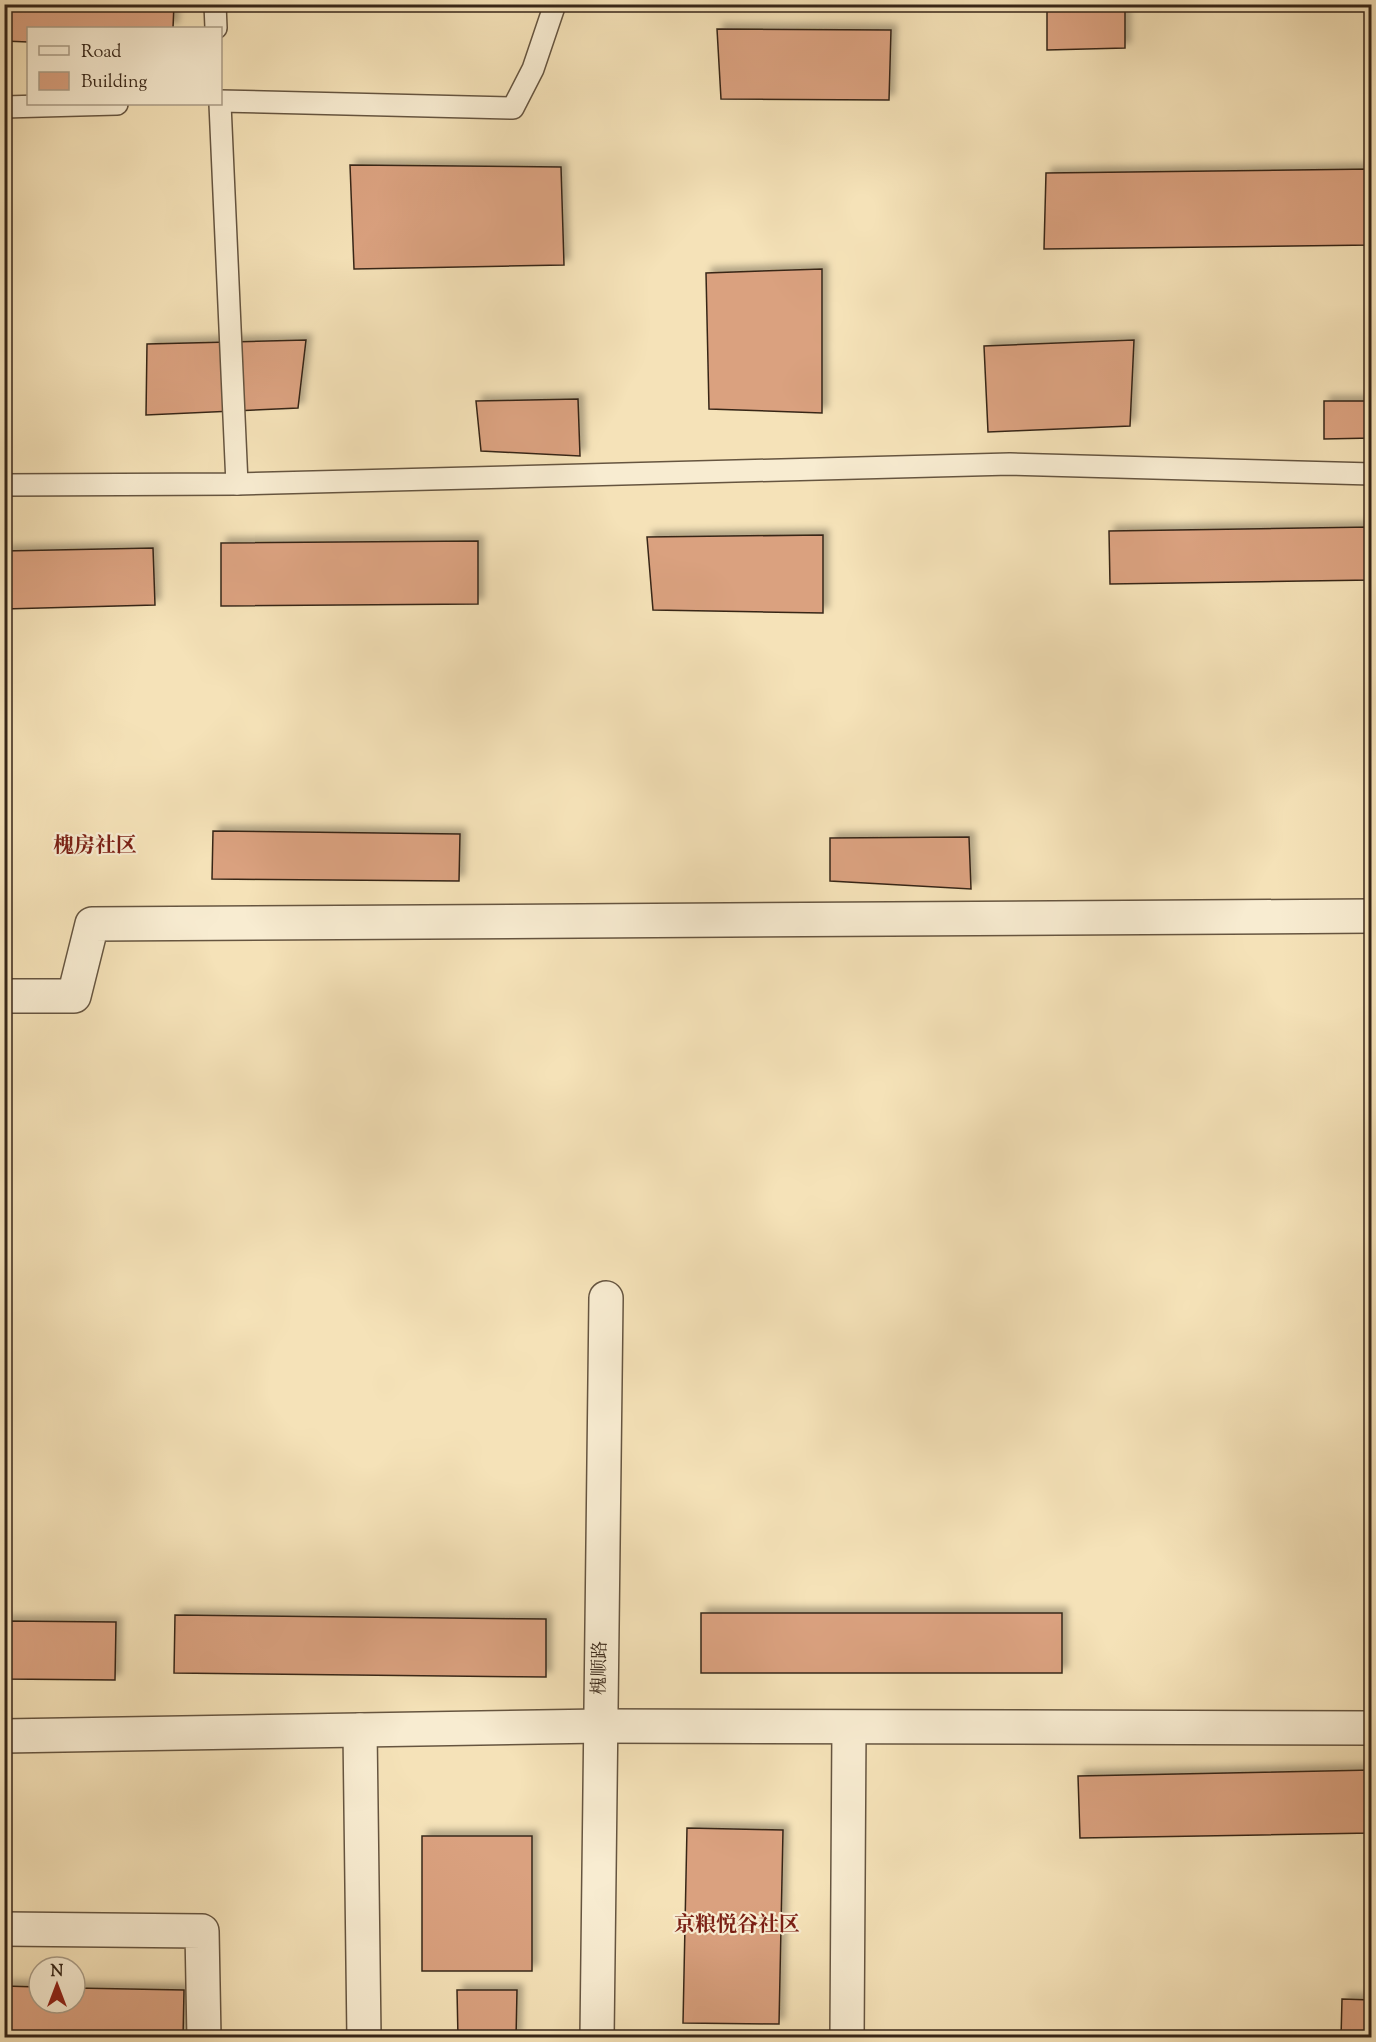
<svg xmlns="http://www.w3.org/2000/svg" width="1376" height="2042" font-family="'Sorts Mill Goudy','Noto Serif SC',serif">
	<style>
		.building { fill: #daa17f; stroke: #372618; stroke-width: 1.5; filter: url(#shadow) }
		.lines { fill: none; stroke-linecap: round; stroke-linejoin: round }
		.service-casing { stroke: #665540; stroke-width: 24 }
		.minor-casing { stroke: #665540; stroke-width: 36 }
		.service { stroke: #f8ecd1; stroke-width: 21 }
		.minor { stroke: #f8ecd1; stroke-width: 33 }
		.labels { text-anchor: middle; dominant-baseline: central; stroke-width: 4.5; stroke-linejoin: round; paint-order: stroke }
		.street-label { font-size: 18px; fill: #372618; stroke: #f8ecd1 }
		.quarter-label { font-size: 21px; font-weight: bold; fill: #7a1f14; stroke: #f8ecd1 }
	</style>
	<defs>
		<filter id="shadow"><feDropShadow dx="5.5" dy="-5.5" stdDeviation="3" flood-color="#0004"/></filter>
	</defs>
	<rect width="100%" height="100%" fill="#f5e2b8"/>
	<filter id="stains"><feTurbulence type="fractalNoise" baseFrequency=".00333" numOctaves="4"/><feColorMatrix values="0 0 0 0 .2 0 0 0 0 .09 0 0 0 0 .02 0 0 0 .5 -.17"/></filter>
	<radialGradient id="worn" r=".72"><stop offset=".6" stop-color="#630" stop-opacity="0"/><stop offset="1" stop-color="#630" stop-opacity=".3"/></radialGradient>
	<g class="building">
		<polygon points="5,4 174,4 173,28 28,28 28,42 4,41"/>
		<polygon points="1125,4 1125,48 1047,50 1047,6"/>
		<polygon points="717,29 891,30 889,100 721,99"/>
		<polygon points="350,165 561,167 564,265 354,269"/>
		<polygon points="1372,169 1372,245 1044,249 1046,173"/>
		<polygon points="822,269 822,413 709,409 706,273"/>
		<polygon points="306,340 298,408 146,415 147,344"/>
		<polygon points="1134,340 1130,426 988,432 984,346"/>
		<polygon points="578,399 580,456 481,451 476,401"/>
		<polygon points="1324,401 1372,401 1372,438 1324,439"/>
		<polygon points="1372,527 1372,580 1110,584 1109,531"/>
		<polygon points="823,535 823,613 653,610 647,537"/>
		<polygon points="478,541 478,604 221,606 221,543"/>
		<polygon points="153,548 155,605 4,609 4,551"/>
		<polygon points="213,831 460,834 459,881 212,879"/>
		<polygon points="969,837 971,889 830,881 830,838"/>
		<rect x="701" y="1613" width="361" height="60"/>
		<polygon points="175,1615 546,1619 546,1677 174,1673"/>
		<polygon points="4,1621 116,1622 115,1680 4,1679"/>
		<polygon points="1372,1770 1372,1833 1080,1838 1078,1776"/>
		<polygon points="687,1828 783,1830 779,2024 683,2023"/>
		<rect x="422" y="1836" width="110" height="135"/>
		<polygon points="4,1986 39,1987 39,2003 75,2003 75,1988 184,1990 183,2038 4,2038"/>
		<polygon points="457,1990 517,1990 516,2038 458,2038"/>
		<polygon points="1342,1999 1372,2000 1372,2038 1341,2038"/>
	</g>
	<g class="lines">
		<defs>
			<g id="service">
				<polyline points="215,4 216,28"/>
				<polyline points="220,101 513,108 533,69 555,4"/>
				<polyline points="4,107 117,104"/>
				<polyline points="237,484 1010,464 1372,474"/>
				<polyline points="4,485 237,484 220,104"/>
			</g>
			<g id="minor">
				<polyline points="4,996 74,996 92,924 1372,916"/>
				<polyline points="360,1730 364,2038"/>
				<polyline points="4,1736 600,1726 1372,1728"/>
				<polyline points="4,1929 202,1931 204,2038"/>
				<polyline points="597,2038 606,1298"/>
				<polyline points="847,2038 849,1728"/>
			</g>
		</defs>
		<use href="#service" class="service-casing"/>
		<use href="#minor" class="minor-casing"/>
		<use href="#service" class="service"/>
		<use href="#minor" class="minor"/>
	</g>
	<g class="labels">
		<g class="street-label">
			<text transform="translate(601 1668) rotate(-89)">槐顺路</text>
		</g>
		<g class="quarter-label">
			<text x="95" y="847">槐房社区</text>
			<text x="737" y="1926">京粮悦谷社区</text>
		</g>
	</g>
	<rect width="1376" height="2042" fill="none" stroke="#f5e2b8" stroke-width="24"/>
	<rect x="6" y="6" width="1364" height="2030" fill="none" stroke="#372618" stroke-width="3"/>
	<rect x="12" y="12" width="1352" height="2018" fill="none" stroke="#372618" stroke-width="1.5"/>
	<rect x="27" y="27" width="195" height="78" fill="#f8ecd1" stroke="#ab9d87" stroke-width="1.5"/>
	<rect x="39" y="46" width="30" height="9" fill="#f8ecd1" stroke="#ab9d87" stroke-width="1.5"/>
	<text x="81" y="57" font-size="18" fill="#372618">Road</text>
	<rect x="39" y="72" width="30" height="18" fill="#daa17f" stroke="#ab9d87" stroke-width="1.5"/>
	<text x="81" y="87" font-size="18" fill="#372618">Building</text>
	<g transform="translate(57 1985)"><circle r="28" fill="#f8ecd1" stroke="#ab9d87" stroke-width="1.5"/>
	<path d="M0-4.5L10 22L0 15L-10 22Z" fill="#8f2418"/>
	<text y="-9" font-size="16" font-weight="bold" text-anchor="middle" fill="#372618">N</text>
	</g>
	<rect width="100%" height="100%" filter="url(#stains)"/>
	<rect width="100%" height="100%" fill="url(#worn)"/>
</svg>
